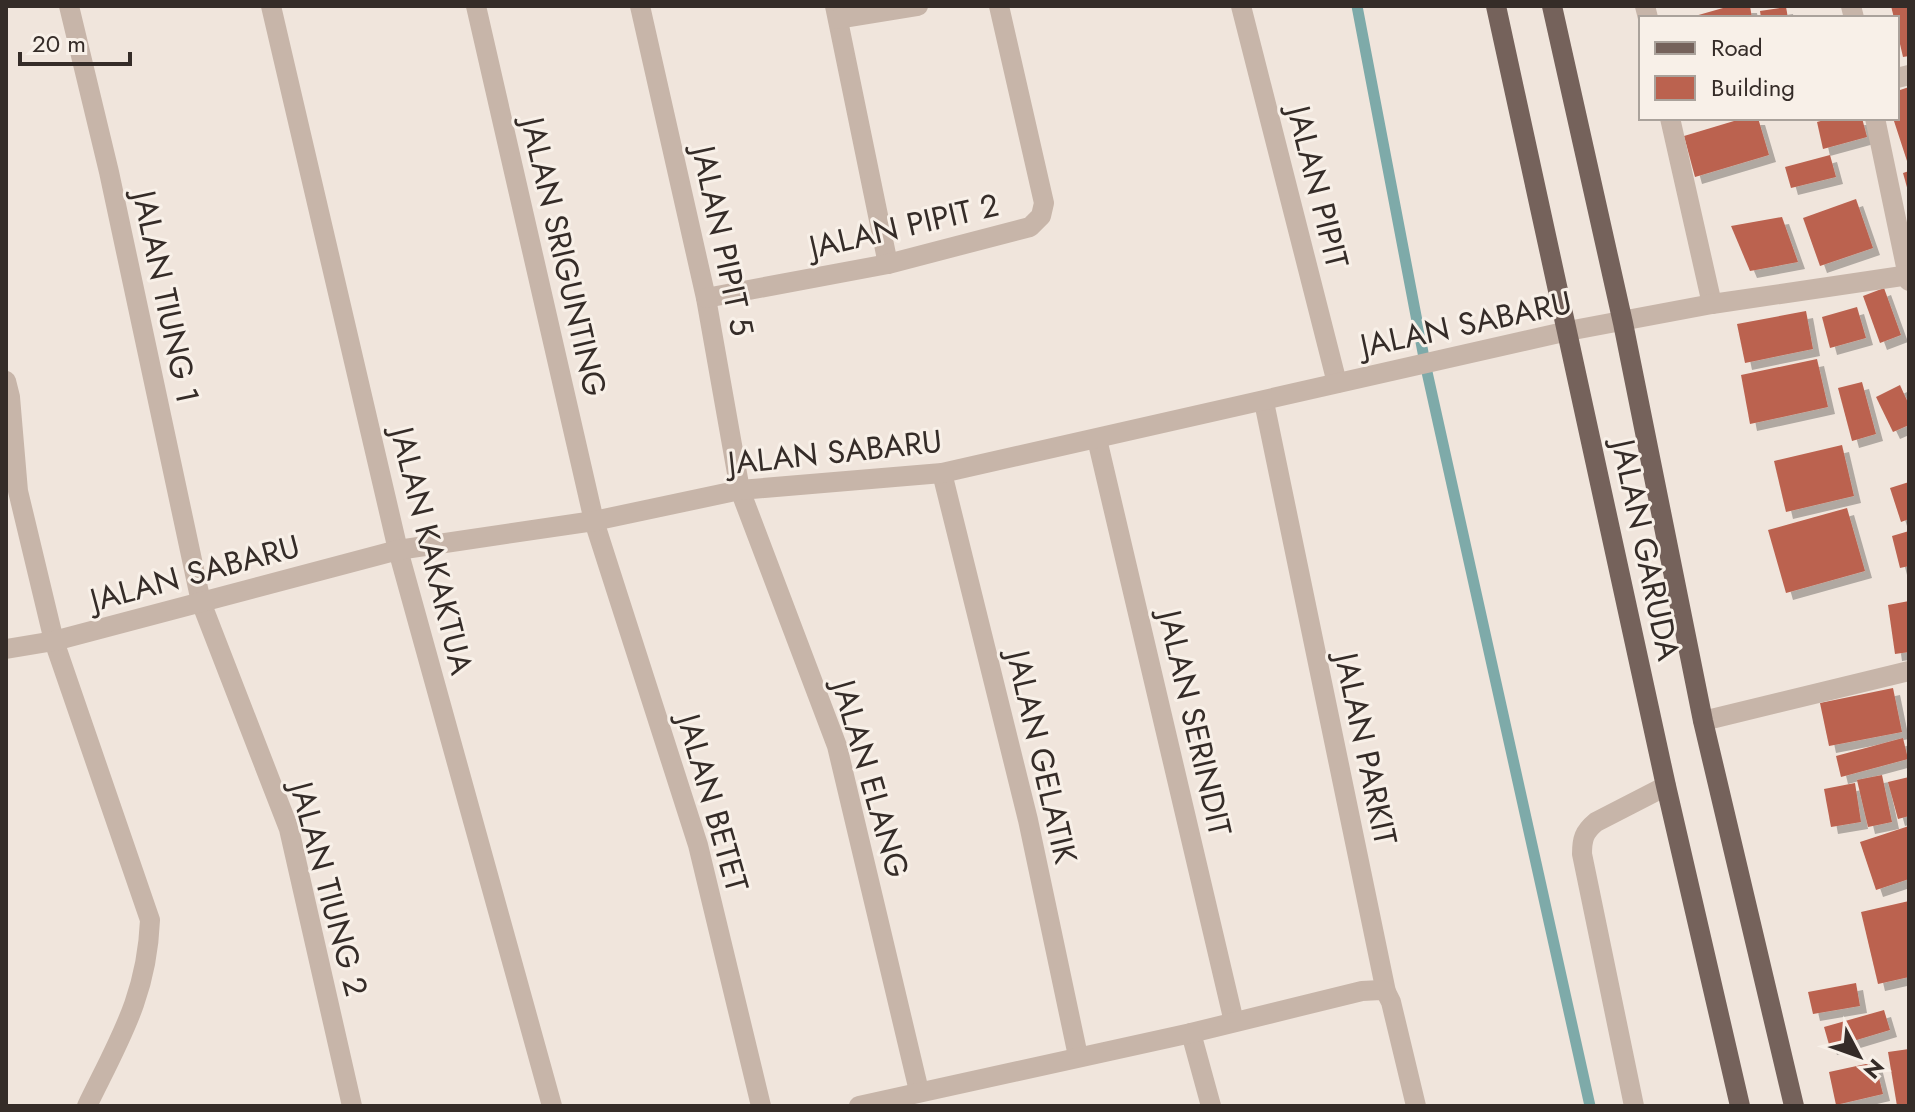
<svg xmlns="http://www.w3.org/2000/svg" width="1915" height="1112" font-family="Jost,sans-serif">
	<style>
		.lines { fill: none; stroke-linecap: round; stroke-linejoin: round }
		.stream { stroke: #7eaaa9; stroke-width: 11 }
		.building { fill: #bb624f; filter: url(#shadow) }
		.minor { stroke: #c7b5a9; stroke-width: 20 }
		.major { stroke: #75625b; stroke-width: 20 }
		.labels { text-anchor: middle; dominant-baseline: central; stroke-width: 6; stroke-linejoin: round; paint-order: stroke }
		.street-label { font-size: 32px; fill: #352c28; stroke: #f8f0e8 }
	</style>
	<defs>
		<filter id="shadow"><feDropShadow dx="7" dy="7" stdDeviation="0" flood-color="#0004"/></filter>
	</defs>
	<rect width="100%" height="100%" fill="#f0e5dc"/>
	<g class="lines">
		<polyline class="stream" points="1357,6 1425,363 1590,1106"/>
	</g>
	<g class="building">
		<polygon points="1730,6 1750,6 1752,18 1688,18"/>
		<polygon points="1891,6 1909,6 1909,56 1903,57 1897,31 1897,18 1894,18"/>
		<polygon points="1786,7 1788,18 1761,18 1760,11"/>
		<polygon points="1909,87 1909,160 1907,161 1893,118 1897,118 1897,91"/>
		<polygon points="1744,118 1758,118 1769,155 1695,177 1684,136"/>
		<polygon points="1831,118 1862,118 1867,137 1823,149 1817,122"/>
		<polygon points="1830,155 1836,177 1791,188 1785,167"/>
		<polygon points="1909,171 1909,190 1908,191 1903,173"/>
		<polygon points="1856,199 1873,248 1820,266 1803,218"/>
		<polygon points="1782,217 1798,262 1750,271 1731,226"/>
		<polygon points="1884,288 1901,335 1880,343 1863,296"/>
		<polygon points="1857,307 1866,338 1830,348 1822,317"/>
		<polygon points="1806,311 1813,349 1745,363 1737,324"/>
		<polygon points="1817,359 1828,407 1750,424 1741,375"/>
		<polygon points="1862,382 1876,434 1852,441 1838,388"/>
		<polygon points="1900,385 1909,405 1909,425 1893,432 1876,397"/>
		<polygon points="1842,445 1854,496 1786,512 1774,461"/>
		<polygon points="1909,482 1909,519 1901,522 1890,488"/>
		<polygon points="1847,508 1865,571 1786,593 1768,530"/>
		<polygon points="1909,531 1909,566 1900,568 1892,536"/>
		<polygon points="1909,601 1909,652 1895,654 1888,605"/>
		<polygon points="1893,688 1902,732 1829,746 1820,703"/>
		<polygon points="1903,738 1908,759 1841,777 1836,756"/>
		<polygon points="1882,775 1892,822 1868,827 1857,780"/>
		<polygon points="1909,777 1909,816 1898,819 1888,782"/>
		<polygon points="1855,783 1861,822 1831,827 1824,789"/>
		<polygon points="1909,826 1909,879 1876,890 1860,842"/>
		<polygon points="1909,901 1909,977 1878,984 1861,912"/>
		<polygon points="1856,983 1860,1006 1813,1014 1808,992"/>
		<polygon points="1884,1010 1890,1030 1830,1048 1824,1027"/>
		<polygon points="1909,1049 1909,1106 1897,1106 1888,1052"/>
		<polygon points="1875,1062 1883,1094 1836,1105 1829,1072"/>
	</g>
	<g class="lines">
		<g class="minor">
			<polyline points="69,6 109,172 201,602 289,829 352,1106"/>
			<polyline points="271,6 398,550 552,1106"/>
			<polyline points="476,6 594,521 698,845 761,1106"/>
			<polyline points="640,6 706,298 740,490 837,746 919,1091"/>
			<polyline points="835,6 888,264"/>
			<polyline points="1241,6 1337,383"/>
			<polyline points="1645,6 1648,18"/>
			<polyline points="1851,6 1854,18"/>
			<polyline points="838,19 918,6"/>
			<polyline points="1897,78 1909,75"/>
			<polyline points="1670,118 1712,304"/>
			<polyline points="1875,118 1909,281"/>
			<polyline points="706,298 888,264 1030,227 1041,216 1044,203 999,6"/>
			<path d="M6 381 10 397 18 491 54 641 150 920C147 996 119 1040 87 1106"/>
			<polyline points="1264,402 1386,992 1391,1002 1416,1106"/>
			<polyline points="1097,439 1234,1022"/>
			<polyline points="942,473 1028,820 1078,1056"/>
			<polyline points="6,649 54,641 398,550 594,521 740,490 942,473 1568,331 1712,304 1909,275"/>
			<polyline points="1703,721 1909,671"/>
			<polyline points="1191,1033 1211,1106"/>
			<polyline points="859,1106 1191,1033 1362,991 1381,990 1386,992"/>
			<path d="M1634 1106 1582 854C1582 839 1584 832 1596 822L1666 786"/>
		</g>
		<g class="major">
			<polyline points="1496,6 1666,786 1740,1106"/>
			<polyline points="1552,6 1623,323 1703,721 1794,1106"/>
		</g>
	</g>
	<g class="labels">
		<g class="street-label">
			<text transform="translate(1318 187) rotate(76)">JALAN PIPIT</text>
			<text transform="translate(904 226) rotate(-13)">JALAN PIPIT 2</text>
			<text transform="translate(723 241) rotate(78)">JALAN PIPIT 5</text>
			<text transform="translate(564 257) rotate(77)">JALAN SRIGUNTING</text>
			<text transform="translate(166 297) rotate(78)">JALAN TIUNG 1</text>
			<text transform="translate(1466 324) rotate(-12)">JALAN SABARU</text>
			<text transform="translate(835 452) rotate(-6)">JALAN SABARU</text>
			<text transform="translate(1646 550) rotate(78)">JALAN GARUDA</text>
			<text transform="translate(432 551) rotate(76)">JALAN KAKAKTUA</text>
			<text transform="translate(195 573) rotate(-15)">JALAN SABARU</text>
			<text transform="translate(1195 723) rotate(77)">JALAN SERINDIT</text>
			<text transform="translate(1366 749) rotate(78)">JALAN PARKIT</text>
			<text transform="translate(1042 757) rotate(77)">JALAN GELATIK</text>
			<text transform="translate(871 779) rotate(74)">JALAN ELANG</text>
			<text transform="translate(713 803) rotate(74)">JALAN BETET</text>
			<text transform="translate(329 889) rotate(75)">JALAN TIUNG 2</text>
		</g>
	</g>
	<rect width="1915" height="1112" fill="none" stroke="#352c28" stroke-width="16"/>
	<rect x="1639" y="16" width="260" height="104" fill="#f8f0e8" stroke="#aaa29b" stroke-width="2"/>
	<rect x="1655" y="42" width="40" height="12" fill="#75625b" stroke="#aaa29b" stroke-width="2"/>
	<text x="1711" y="56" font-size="24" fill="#352c28">Road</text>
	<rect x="1655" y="76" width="40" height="24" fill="#bb624f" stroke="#aaa29b" stroke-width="2"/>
	<text x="1711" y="96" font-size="24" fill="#352c28">Building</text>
	<g transform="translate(1859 1056) rotate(131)" stroke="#f8f0e8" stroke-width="6" paint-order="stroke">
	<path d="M0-6L14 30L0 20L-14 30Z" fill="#352c28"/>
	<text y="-12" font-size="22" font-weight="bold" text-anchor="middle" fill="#352c28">N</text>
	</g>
	<path d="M20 52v12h110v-12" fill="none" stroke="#352c28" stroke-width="4"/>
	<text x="32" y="52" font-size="24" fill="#352c28" stroke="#f8f0e8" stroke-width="6" paint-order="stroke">20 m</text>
</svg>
